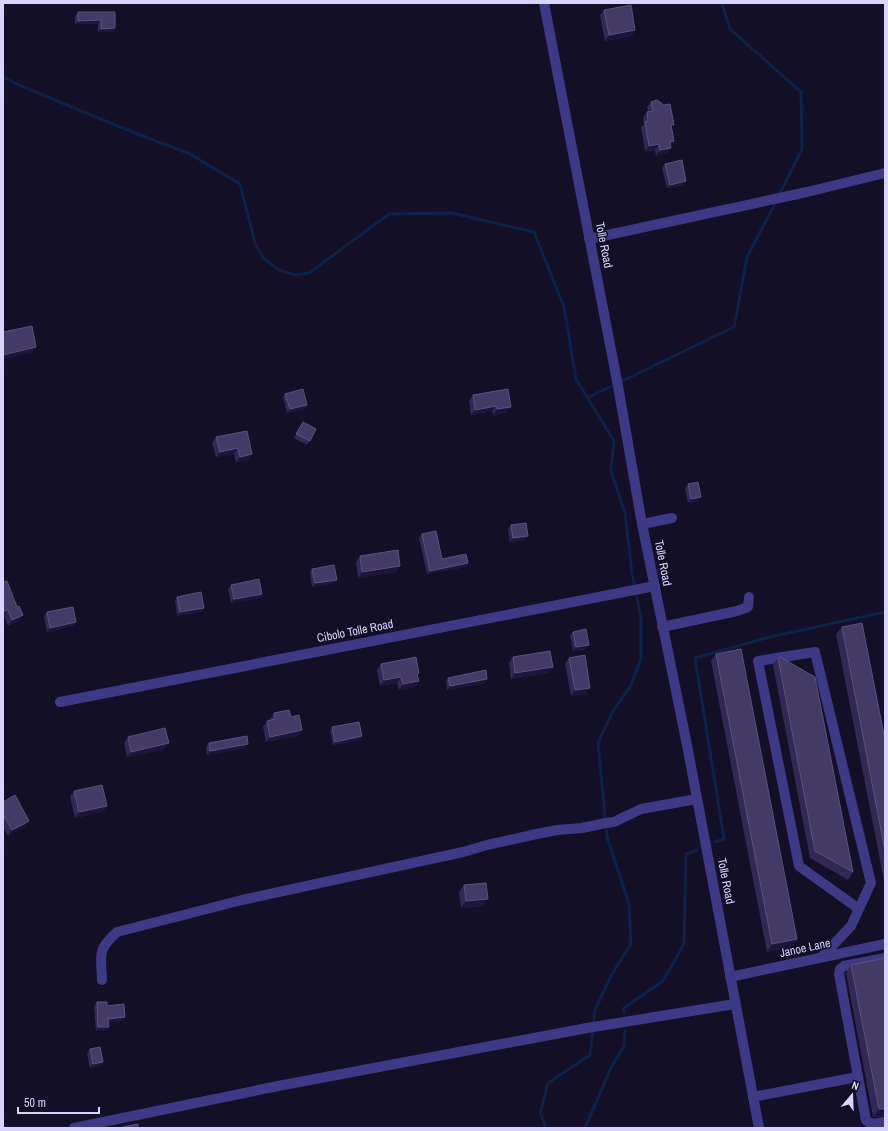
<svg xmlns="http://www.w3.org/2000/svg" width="888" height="1131" font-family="'Archivo Narrow',sans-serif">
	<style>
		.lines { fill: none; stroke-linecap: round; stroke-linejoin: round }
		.stream { stroke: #0c2248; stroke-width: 3 }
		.minor { stroke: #3d3a85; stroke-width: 10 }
		.wall { fill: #312854 }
		.shaded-wall { fill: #1d163a }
		.building { fill: #433a66; stroke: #5a527e }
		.labels { text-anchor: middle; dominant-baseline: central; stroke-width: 3; stroke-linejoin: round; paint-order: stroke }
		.street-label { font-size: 12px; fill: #d9d4ff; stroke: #130f26 }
	</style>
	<rect width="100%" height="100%" fill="#130f26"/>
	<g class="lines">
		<g class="stream">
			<polyline points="722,3 730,29 801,92 802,149 779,195"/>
			<polyline points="3,77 21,86 125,129 190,154 240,184 255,243 263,258 279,270 295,275 309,273 389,214 452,213 534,232 564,307 576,379 614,441 611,471 625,513 632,573 641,618 641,659 630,687 613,711 598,743 607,837 629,904 631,944 612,974 595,1010 590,1055 548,1083 540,1113 546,1128"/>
			<polyline points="587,398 734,327 747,257 776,202"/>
			<polyline points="715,842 724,839 695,658 770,637 885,612"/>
			<polyline points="624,1013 624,1008 663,981 684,944 686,854 697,850"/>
			<polyline points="585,1128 611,1068 624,1046 625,1031"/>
		</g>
		<g class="minor">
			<polyline points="544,3 618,386 642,524 687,745 759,1128"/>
			<polyline points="589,239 807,192 885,173"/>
			<polyline points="642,524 672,518"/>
			<polyline points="662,627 737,611 748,607 749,597"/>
			<polyline points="60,702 655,586"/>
			<polyline points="822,957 851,926 871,883 815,652 758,661 799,866 859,909"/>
			<path d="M885 958 844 966 840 969 839 974 866 1120C871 1126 878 1123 885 1122"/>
			<polyline points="730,977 885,944"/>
			<path d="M102 980C101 954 97 950 117 932L242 900 463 852 487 845 532 835 557 830 582 828 606 823 614 822 641 809 697 799"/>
			<polyline points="753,1097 857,1077"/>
			<polyline points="74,1128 278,1086 587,1028 735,1004"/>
		</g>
	</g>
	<g class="wall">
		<polygon points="604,10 635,30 631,36 605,41 600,15"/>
		<polygon points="78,12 115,12 115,28 113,32 98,32 98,24 75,24 75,16"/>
		<polygon points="651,102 672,128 674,141 670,146 671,148 667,153 656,156 655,150 645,151 641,127 644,124 643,117 647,112 648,111 647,107"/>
		<polygon points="665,164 686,181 684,185 667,188 662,168"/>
		<polygon points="508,389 507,412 493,415 492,411 471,415 469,401 473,395"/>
		<polygon points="285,394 307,405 305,409 287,413 283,397"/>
		<polygon points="303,422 310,441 307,445 294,438"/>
		<polygon points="247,431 248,460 236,462 234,454 216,457 212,443 216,437"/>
		<polygon points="688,484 698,501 688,503 685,488"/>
		<polygon points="511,525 525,540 510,542 508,529"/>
		<polygon points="422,534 442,559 468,563 466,567 427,574 419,538"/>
		<polygon points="360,556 400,566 396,572 358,578 356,562"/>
		<polygon points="312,569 334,583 312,587 310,572"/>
		<polygon points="3,582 17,607 23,615 19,621 8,626 4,616"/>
		<polygon points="231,585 262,594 260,598 231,603 228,589"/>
		<polygon points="177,597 204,608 201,612 177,616 175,600"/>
		<polygon points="47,612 76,622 73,626 47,632 44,616"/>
		<polygon points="842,627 885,740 885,886 836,634"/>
		<polygon points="573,632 586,649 573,651 570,635"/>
		<polygon points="716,654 797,939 792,947 767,952 711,661"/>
		<polygon points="513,657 549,673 511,679 509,663"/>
		<polygon points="569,658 586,693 571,696 565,663"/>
		<polygon points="778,658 853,872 848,880 810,858 773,665"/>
		<polygon points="381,664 419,673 418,675 415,687 399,690 397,683 380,686 377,670"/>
		<polygon points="448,678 487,679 485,683 447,690 446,681"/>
		<polygon points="274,713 291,717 298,736 266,742 263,727 267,721 270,720 270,719"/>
		<polygon points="332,727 362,736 360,740 333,745 330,731"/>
		<polygon points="128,737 165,749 127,757 124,743"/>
		<polygon points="209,743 245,748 207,755 206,747"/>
		<polygon points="74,791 107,806 103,812 75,818 70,797"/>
		<polygon points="3,802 25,826 8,836 3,827"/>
		<polygon points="464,885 483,906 461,908 459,892"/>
		<polygon points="851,965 885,1116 873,1117 846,973"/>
		<polygon points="97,1002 107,1006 125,1017 123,1021 108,1022 109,1027 106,1031 96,1031 94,1006"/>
		<polygon points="90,1049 103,1062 100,1066 90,1068 87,1053"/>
	</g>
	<g class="shaded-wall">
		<polygon points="101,20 98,24 75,24 78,21"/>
		<polygon points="115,28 113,32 98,32 101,29"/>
		<polygon points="635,30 631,36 605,41 609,35"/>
		<polygon points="674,141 670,147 670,142"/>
		<polygon points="659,144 655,150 645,151 649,146"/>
		<polygon points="671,148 667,153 656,156 660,150"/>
		<polygon points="686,181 684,185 667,188 670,185"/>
		<polygon points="36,347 32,353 3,359 3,355"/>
		<polygon points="307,405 305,409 287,413 290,409"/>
		<polygon points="496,406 492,411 471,415 475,410"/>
		<polygon points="511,407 507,412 493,415 497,409"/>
		<polygon points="238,448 234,454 216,457 220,452"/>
		<polygon points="252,454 248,460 236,462 240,457"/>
		<polygon points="701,497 698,501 688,503 691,499"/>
		<polygon points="528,536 525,540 510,542 513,538"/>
		<polygon points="468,563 466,567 427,574 430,571"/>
		<polygon points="400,566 396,572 358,578 362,572"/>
		<polygon points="337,580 334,583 312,587 315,583"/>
		<polygon points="262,594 260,598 231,603 234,599"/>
		<polygon points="204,608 201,612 177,616 180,612"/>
		<polygon points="8,610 4,616 3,616 3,612"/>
		<polygon points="23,615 19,621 8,626 12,620"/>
		<polygon points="76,622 73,626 47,632 50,628"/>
		<polygon points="589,645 586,649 573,651 576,647"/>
		<polygon points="553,667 549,673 511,679 515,673"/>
		<polygon points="401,677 397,683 380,686 384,680"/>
		<polygon points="487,679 485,683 447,690 450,686"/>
		<polygon points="419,681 415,687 399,690 403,684"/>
		<polygon points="590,688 586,693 571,696 575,690"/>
		<polygon points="302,730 298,736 266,742 270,737"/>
		<polygon points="362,736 360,740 333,745 335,742"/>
		<polygon points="169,743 165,749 127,757 131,752"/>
		<polygon points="248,744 245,748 207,755 210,751"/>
		<polygon points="107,806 103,812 75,818 79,812"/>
		<polygon points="29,821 25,826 8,836 12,830"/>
		<polygon points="488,899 483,906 461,908 466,901"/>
		<polygon points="797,939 792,947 767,952 772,944"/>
		<polygon points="125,1017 123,1021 105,1023 108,1019"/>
		<polygon points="98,1027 109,1027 106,1031 96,1031"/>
		<polygon points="103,1062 100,1066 90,1068 93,1064"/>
		<polygon points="879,1109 885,1109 885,1116 873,1117"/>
	</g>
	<g class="building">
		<polygon points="631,5 635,30 609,35 604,10"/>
		<polygon points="78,12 115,12 115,28 101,29 101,20 78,21"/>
		<polygon points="657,100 664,105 670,104 674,125 671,125 674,141 670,142 671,148 660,150 659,144 649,146 645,122 648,121 647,112 653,111 651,102"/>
		<polygon points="682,160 686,181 670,185 665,164"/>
		<polygon points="32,326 36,347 3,355 3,332"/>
		<polygon points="303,389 307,405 290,409 285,394"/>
		<polygon points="508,389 511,407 497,409 496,406 475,410 473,395"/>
		<polygon points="303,422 316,429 310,441 296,434"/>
		<polygon points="247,431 252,454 240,457 238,448 220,452 216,437"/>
		<polygon points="698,482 701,497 691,499 688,484"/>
		<polygon points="526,523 528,536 513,538 511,525"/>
		<polygon points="436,531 442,559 466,554 468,563 430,571 422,534"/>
		<polygon points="398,550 400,566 362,572 360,556"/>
		<polygon points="334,565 337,580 315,583 312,569"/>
		<polygon points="259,579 262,594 234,599 231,585"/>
		<polygon points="7,581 17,607 19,606 23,615 12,620 8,610 3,612 3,582"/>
		<polygon points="201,592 204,608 180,612 177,597"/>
		<polygon points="73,607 76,622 50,628 47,612"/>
		<polygon points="862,623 885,740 885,851 842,627"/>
		<polygon points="586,629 589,645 576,647 573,632"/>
		<polygon points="741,649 797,939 772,944 716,654"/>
		<polygon points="550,651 553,667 515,673 513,657"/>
		<polygon points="585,655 590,688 575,690 569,658"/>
		<polygon points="416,657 419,673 417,674 419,681 403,684 401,677 384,680 381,664"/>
		<polygon points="780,657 815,677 853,872 815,851 778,658"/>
		<polygon points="486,670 487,679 450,686 448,678"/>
		<polygon points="289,710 291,717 299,715 302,730 270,737 267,721 275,719 274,713"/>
		<polygon points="359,722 362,736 335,742 332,727"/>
		<polygon points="165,728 169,743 131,752 128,737"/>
		<polygon points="247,736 248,744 210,751 209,743"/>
		<polygon points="102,785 107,806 79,812 74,791"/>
		<polygon points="15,795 29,821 12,830 3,814 3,802"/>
		<polygon points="486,883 488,899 466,901 464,885"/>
		<polygon points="885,958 885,1109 879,1109 851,965"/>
		<polygon points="97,1002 107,1002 107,1006 124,1004 125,1017 108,1019 109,1027 98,1027"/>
		<polygon points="100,1047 103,1062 93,1064 90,1049"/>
		<polygon points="138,1124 138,1128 118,1128"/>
	</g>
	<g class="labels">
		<g class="street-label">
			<text transform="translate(604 245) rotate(79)">Tolle Road</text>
			<text transform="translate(663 563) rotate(79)">Tolle Road</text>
			<text transform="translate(355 631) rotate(-11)">Cibolo Tolle Road</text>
			<text transform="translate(726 881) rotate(79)">Tolle Road</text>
			<text transform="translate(805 948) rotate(-12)">Janoe Lane</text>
		</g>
	</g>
	<rect width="888" height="1131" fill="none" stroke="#d9d4ff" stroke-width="8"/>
	<g transform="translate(852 1095) rotate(19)" stroke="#130f26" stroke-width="3" paint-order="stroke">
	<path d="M0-3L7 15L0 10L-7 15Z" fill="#d9d4ff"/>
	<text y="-6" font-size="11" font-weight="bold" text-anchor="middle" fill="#d9d4ff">N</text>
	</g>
	<path d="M18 1107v6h81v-6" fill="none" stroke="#d9d4ff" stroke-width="2"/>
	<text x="24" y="1107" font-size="12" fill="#d9d4ff" stroke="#130f26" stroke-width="3" paint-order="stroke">50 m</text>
</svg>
